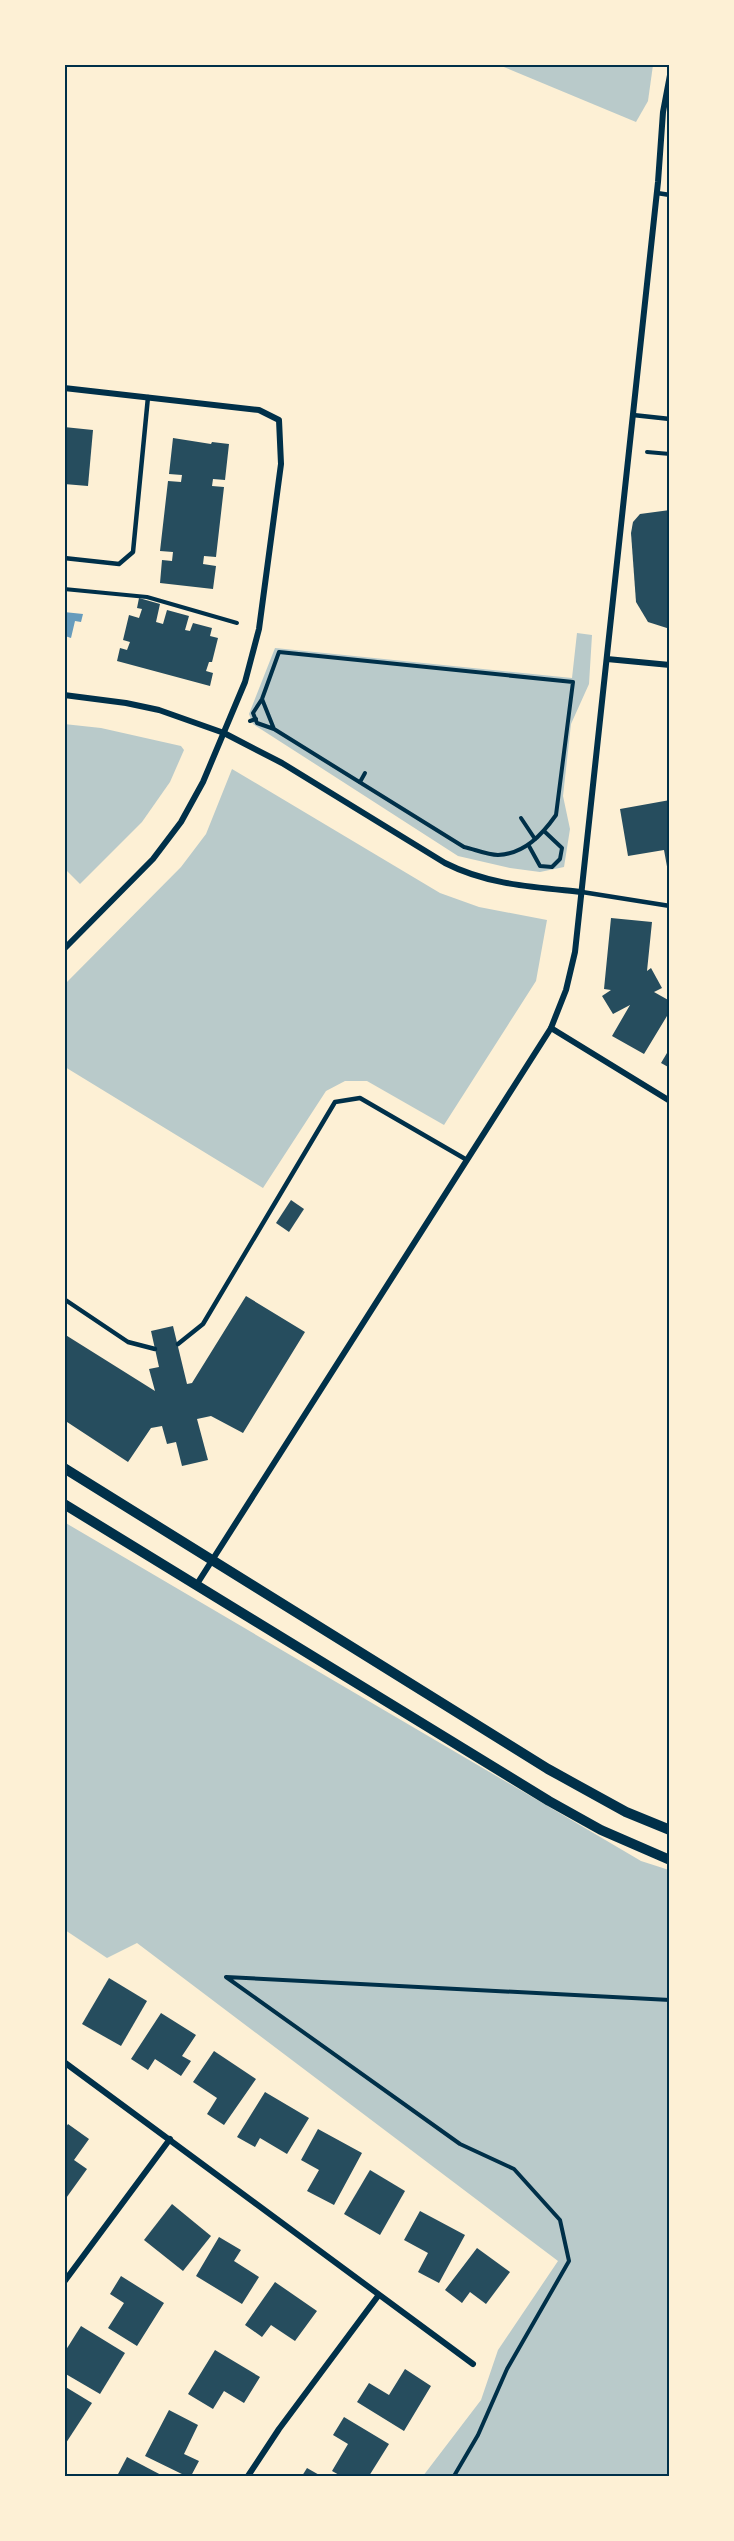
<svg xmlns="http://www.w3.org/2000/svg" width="734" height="2541" font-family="Quicksand,sans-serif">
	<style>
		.green { fill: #b9caca }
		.water { fill: #669bbc }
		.building { fill: #264d5e }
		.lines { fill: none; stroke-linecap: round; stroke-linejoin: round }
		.path { stroke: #003049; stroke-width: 4 }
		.service { stroke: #003049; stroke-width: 4.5 }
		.minor { stroke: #003049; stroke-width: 6 }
		.tertiary { stroke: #003049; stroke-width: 10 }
		.neatline { fill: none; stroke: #003049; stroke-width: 2 }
	</style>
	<rect width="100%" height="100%" fill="#fdf0d5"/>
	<g class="green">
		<polygon points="499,65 653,64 653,65 648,101 636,122"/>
		<polygon points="577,633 592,635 589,684 571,724 563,796 570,829 564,867 540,872 510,868 458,856 253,724 249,714 275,648 572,678"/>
		<polygon points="64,724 101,728 181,746 184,750 170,782 142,822 80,884 65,869"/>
		<polygon points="232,769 440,893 479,907 547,920 536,981 444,1125 367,1081 345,1081 326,1091 263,1188 65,1067 65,984 181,867 206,834"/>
		<polygon points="64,1522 641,1861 669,1870 669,2476 423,2476 481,2400 498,2350 558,2261 137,1943 107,1958 65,1930"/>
	</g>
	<polygon class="water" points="64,612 83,614 81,622 75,621 71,638 65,636"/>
	<g class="building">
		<polygon points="64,427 93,430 88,486 64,484"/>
		<polygon points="173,438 211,444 212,442 229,444 225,480 213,479 212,486 224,487 216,557 204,556 203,564 216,566 213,589 160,583 162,560 172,561 173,552 160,551 168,481 181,482 182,475 169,474"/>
		<polygon points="670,510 670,629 648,622 636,602 631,533 633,522 640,514"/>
		<polygon points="139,598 160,604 156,622 163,624 167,610 189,616 185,630 190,631 193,623 212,628 210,636 218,638 212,662 209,662 206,671 213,673 210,686 117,661 120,648 127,650 130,642 123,640 129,615 139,618 142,609 137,608"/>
		<polygon points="670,800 670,872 668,872 664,850 628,856 620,809"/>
		<polygon points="611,918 652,922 647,971 651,968 662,988 654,992 670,1001 670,1011 644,1054 612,1036 630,1005 613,1014 602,996 611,990 604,989"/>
		<polygon points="670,1048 670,1068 661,1063"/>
		<polygon points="291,1200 304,1209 289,1232 276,1223"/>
		<polygon points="246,1296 305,1332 243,1433 211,1416 197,1419 208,1460 182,1466 176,1442 167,1444 162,1426 151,1428 128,1462 64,1420 64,1334 155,1391 149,1369 159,1367 151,1331 173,1326 187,1384 192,1383"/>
		<polygon points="109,1978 147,2001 121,2046 82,2024"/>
		<polygon points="161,2013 196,2035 182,2056 191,2061 181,2076 155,2059 148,2070 131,2059"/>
		<polygon points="214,2051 256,2079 224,2125 207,2114 217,2098 193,2082"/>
		<polygon points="265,2092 309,2118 287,2154 260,2138 255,2147 237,2137"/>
		<polygon points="68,2124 89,2139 74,2160 87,2169 64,2201 64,2130"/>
		<polygon points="318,2129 362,2153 334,2205 307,2191 319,2170 301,2160"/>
		<polygon points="370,2170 405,2191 380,2235 344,2214"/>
		<polygon points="172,2204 211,2236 183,2271 144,2240"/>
		<polygon points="420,2211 465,2235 439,2283 418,2272 428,2253 404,2240"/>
		<polygon points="219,2237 241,2250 234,2261 259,2277 242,2304 196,2276"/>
		<polygon points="477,2248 510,2272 486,2304 470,2292 462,2303 445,2290"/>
		<polygon points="121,2276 164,2303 137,2346 108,2328 124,2303 110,2294"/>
		<polygon points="275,2282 317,2311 295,2341 271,2325 262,2337 245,2325"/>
		<polygon points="81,2326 125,2353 100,2394 64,2373 64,2353"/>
		<polygon points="215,2350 260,2377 244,2403 224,2391 213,2409 188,2394"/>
		<polygon points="405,2369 431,2386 404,2431 357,2402 369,2383 389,2395"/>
		<polygon points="64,2386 92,2403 64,2446"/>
		<polygon points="169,2410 198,2425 184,2454 199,2461 191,2476 186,2476 145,2456"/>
		<polygon points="344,2417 389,2444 369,2476 341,2476 332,2471 348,2444 333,2435"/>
		<polygon points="127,2457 163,2476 117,2476"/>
		<polygon points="307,2468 321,2476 302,2476"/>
	</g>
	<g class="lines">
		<g class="path">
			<polyline points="647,452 670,454"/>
			<polyline points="64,589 147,597 237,623"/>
			<path d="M262 699 274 729 464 847C474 849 487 855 498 855 524 854 542 835 556 815L573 682 279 652 262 699 253 713 257 723 274 729"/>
			<polyline points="250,721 256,719"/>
			<polyline points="360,782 365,773"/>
			<polyline points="521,818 535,839"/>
			<polyline points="529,846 540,866 552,867 560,859 562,848 544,831"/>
			<polyline points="454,2476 478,2435 507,2369 569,2261 560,2220 514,2169 460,2144 226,1977 670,2000"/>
		</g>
		<g class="service">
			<polyline points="657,193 670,195"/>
			<polyline points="633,415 670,419"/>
			<polyline points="64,558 119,564 133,552 148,397"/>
			<polyline points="582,892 670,906"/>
			<polyline points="64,1299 128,1342 155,1349"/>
			<polyline points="178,1344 203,1324 335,1102 360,1098 467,1160"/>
		</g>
		<g class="minor">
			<polyline points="64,388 259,410 279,420 281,464 259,629 245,682 203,782 181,822 153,859 64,949"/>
			<polyline points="607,659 670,665"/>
			<path d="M64 695 126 703 159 710 224 733 282 763 445 863C488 885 534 887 582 892"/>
			<polyline points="551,1028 670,1101"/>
			<polyline points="197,1584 551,1028 566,990 575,952 658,182 663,112 670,75"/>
			<polyline points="64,2062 473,2364"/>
			<polyline points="64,2282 170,2139"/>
			<polyline points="248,2476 279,2429 378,2296"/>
		</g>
		<g class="tertiary">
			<polyline points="64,1468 548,1769 626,1812 670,1830"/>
			<polyline points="64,1504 549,1801 601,1830 670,1860"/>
		</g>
	</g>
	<rect width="734" height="2541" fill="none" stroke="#fdf0d5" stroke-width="132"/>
	<rect x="66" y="66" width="602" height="2409" class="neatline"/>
</svg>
